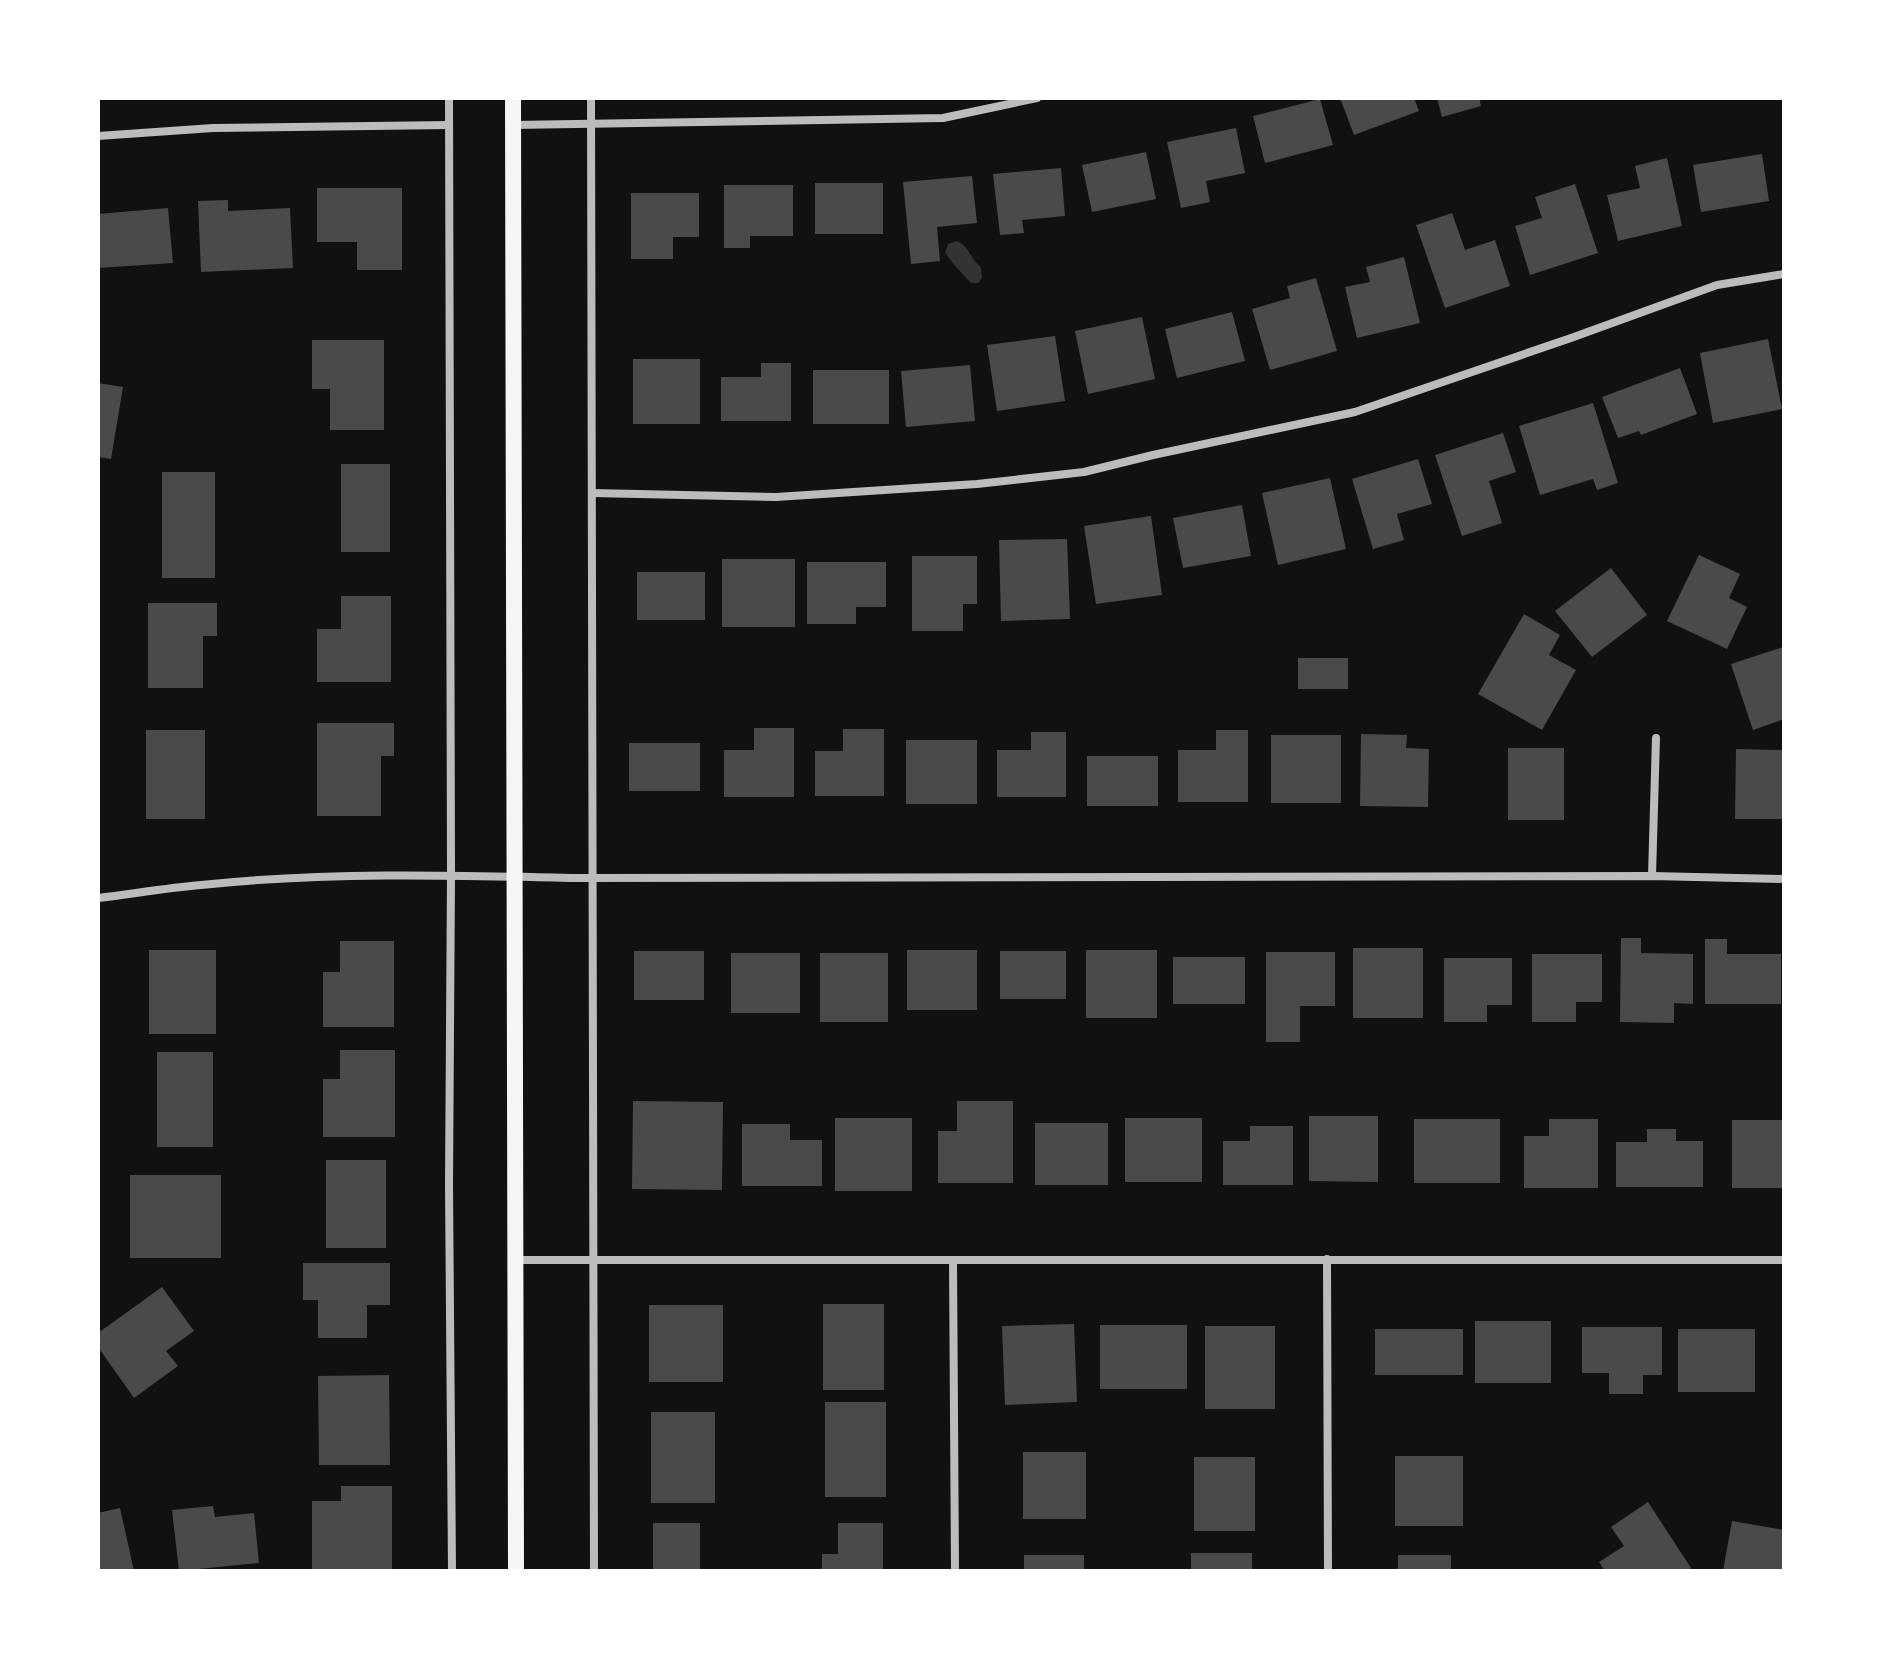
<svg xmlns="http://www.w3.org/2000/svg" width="1882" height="1669" font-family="Merriweather,serif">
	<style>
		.water { fill: #333 }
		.building { fill: #4a4a4a }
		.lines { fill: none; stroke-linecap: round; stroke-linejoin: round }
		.minor { stroke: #bcbcbc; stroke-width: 8 }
		.secondary { stroke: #f5f5f5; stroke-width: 16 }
	</style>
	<rect width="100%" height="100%" fill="#111"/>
	<path class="water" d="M957 241C971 248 969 258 981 267L982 278 978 283H971C962 273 952 264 945 252L948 244Z"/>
	<g class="building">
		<polygon points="1340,98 1414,98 1419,111 1354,135"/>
		<polygon points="1437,98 1479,98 1481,106 1442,117"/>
		<polygon points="1320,99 1333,145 1265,163 1253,116"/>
		<polygon points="1236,128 1245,173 1206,181 1210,202 1181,208 1167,142"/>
		<polygon points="1146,152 1156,199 1092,212 1082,165"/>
		<polygon points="1762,154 1769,201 1701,212 1693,165"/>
		<polygon points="1667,158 1682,226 1618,241 1607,195 1640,188 1635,166"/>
		<polygon points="1061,168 1065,216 1022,220 1024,233 1000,235 993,174"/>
		<polygon points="972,176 977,223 937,227 940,261 911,264 903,182"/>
		<rect x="815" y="183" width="68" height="51"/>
		<polygon points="1575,184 1598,253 1530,275 1515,226 1542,218 1535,197"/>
		<polygon points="724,185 793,185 793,236 750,236 750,248 724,248"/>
		<polygon points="317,188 402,188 402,270 357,270 357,242 317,242"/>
		<polygon points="631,193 699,193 699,237 673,237 673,259 631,259"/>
		<polygon points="228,200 228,211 290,208 293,268 201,272 198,201"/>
		<polygon points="168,208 173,263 98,268 98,214"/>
		<polygon points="1452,213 1465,250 1495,240 1510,286 1445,308 1416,225"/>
		<polygon points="1404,257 1420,323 1357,338 1345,287 1370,282 1366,267"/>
		<polygon points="1316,278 1337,351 1270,370 1252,309 1290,298 1287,286"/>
		<polygon points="1232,312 1245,361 1177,378 1165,329"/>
		<polygon points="1142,317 1155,379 1088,394 1075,331"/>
		<polygon points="1055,336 1065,401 997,411 987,345"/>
		<polygon points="1768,339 1782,409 1713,423 1700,353"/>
		<polygon points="312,340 384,340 384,430 330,430 330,389 312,389"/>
		<rect x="633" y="359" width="67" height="65"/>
		<polygon points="761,363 791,363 791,421 721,421 721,377 761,377"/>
		<polygon points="970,365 975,421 906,427 901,371"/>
		<polygon points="1680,368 1697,414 1641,435 1639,431 1618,438 1602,397"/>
		<rect x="813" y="370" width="76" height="54"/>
		<polygon points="98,383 123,387 111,459 98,457"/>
		<polygon points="1593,403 1618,483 1597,490 1593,479 1540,495 1519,426"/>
		<polygon points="1503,433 1516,472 1489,481 1502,523 1462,536 1435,455"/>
		<polygon points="1418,459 1432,504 1397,514 1404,540 1373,549 1352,479"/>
		<rect x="341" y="464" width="49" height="88"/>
		<rect x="162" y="472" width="53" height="106"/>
		<polygon points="1330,478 1346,549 1278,565 1262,493"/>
		<polygon points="1242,505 1251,556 1183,568 1173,518"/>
		<polygon points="1151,516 1162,595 1096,604 1084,526"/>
		<polygon points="1067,539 1070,619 1001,621 999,540"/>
		<polygon points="1699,555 1740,574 1729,598 1747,607 1727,649 1667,621"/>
		<polygon points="912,556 977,556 977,604 963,604 963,631 912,631"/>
		<rect x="722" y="559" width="73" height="68"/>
		<polygon points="807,562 886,562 886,607 856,607 856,624 807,624"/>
		<polygon points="1611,568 1647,615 1592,657 1555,611"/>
		<rect x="637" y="572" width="68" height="48"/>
		<polygon points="341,596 391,596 391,682 317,682 317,629 341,629"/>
		<polygon points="148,603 217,603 217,636 203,636 203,688 148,688"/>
		<polygon points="1524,614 1560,635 1549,655 1576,670 1542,730 1478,694"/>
		<polygon points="1783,647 1784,719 1753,730 1731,664"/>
		<rect x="1298" y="658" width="50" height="31"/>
		<polygon points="317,723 394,723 394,756 381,756 381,816 317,816"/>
		<polygon points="754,728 794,728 794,797 724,797 724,750 754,750"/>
		<polygon points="843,729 884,729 884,796 815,796 815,751 843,751"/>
		<rect x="146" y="730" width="59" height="89"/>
		<polygon points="1216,730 1248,730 1248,802 1178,802 1178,750 1216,750"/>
		<polygon points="1031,732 1066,732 1066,797 997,797 997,750 1031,750"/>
		<polygon points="1361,734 1407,735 1406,748 1429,749 1428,807 1360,806"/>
		<rect x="1271" y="735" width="70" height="68"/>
		<rect x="906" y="740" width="71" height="64"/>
		<rect x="629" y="743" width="71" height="48"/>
		<rect x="1508" y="748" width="56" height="72"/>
		<polygon points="1736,749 1784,750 1784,819 1735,819"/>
		<rect x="1087" y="756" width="71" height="50"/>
		<polygon points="1621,938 1641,938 1641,953 1693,954 1693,1004 1674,1003 1674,1023 1620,1022"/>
		<polygon points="1705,939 1727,939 1727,954 1781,954 1781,1004 1705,1004"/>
		<polygon points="340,941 394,941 394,1027 323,1027 323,972 340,972"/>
		<rect x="1353" y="948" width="70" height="70"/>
		<rect x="149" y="950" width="67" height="84"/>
		<rect x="907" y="950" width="70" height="60"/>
		<rect x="1086" y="950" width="71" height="68"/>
		<rect x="634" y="951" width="70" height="49"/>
		<rect x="1000" y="951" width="66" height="48"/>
		<polygon points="1266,952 1335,952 1335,1006 1300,1006 1300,1042 1266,1042"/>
		<rect x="731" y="953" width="69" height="60"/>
		<rect x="820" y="953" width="68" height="69"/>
		<polygon points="1532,954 1602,954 1602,1002 1576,1002 1576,1022 1532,1022"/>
		<rect x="1173" y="957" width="72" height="47"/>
		<polygon points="1444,958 1512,958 1512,1005 1487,1005 1487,1022 1444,1022"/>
		<polygon points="340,1050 395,1050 395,1137 323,1137 323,1079 340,1079"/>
		<rect x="157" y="1052" width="56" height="95"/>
		<polygon points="633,1101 723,1102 722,1190 632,1189"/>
		<polygon points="957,1101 1013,1101 1013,1183 938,1183 938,1131 957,1131"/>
		<polygon points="1309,1116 1378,1116 1378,1182 1309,1181"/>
		<rect x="835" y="1118" width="77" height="73"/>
		<rect x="1125" y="1118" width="77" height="64"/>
		<rect x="1414" y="1119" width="86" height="64"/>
		<polygon points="1549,1119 1598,1119 1598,1188 1524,1188 1524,1136 1549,1136"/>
		<rect x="1732" y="1120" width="52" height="68"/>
		<rect x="1035" y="1123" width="73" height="62"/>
		<polygon points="742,1124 790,1124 790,1140 822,1140 822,1186 742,1186"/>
		<polygon points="1250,1126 1293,1126 1293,1185 1223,1185 1223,1141 1250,1141"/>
		<polygon points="1647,1129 1676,1129 1676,1141 1703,1141 1703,1187 1616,1187 1616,1142 1647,1142"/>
		<rect x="326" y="1160" width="60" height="88"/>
		<rect x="130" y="1175" width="91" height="83"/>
		<polygon points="303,1263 390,1263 390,1305 367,1305 367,1338 318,1338 318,1300 303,1300"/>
		<polygon points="162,1287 194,1331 166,1351 178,1366 134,1398 98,1347 98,1333"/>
		<rect x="823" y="1304" width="61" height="86"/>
		<rect x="649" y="1305" width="74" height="77"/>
		<rect x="1475" y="1321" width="76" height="62"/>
		<polygon points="1074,1324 1077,1402 1005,1405 1002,1326"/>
		<rect x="1100" y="1325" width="87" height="64"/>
		<rect x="1205" y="1326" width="70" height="83"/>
		<polygon points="1582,1327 1662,1327 1662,1375 1643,1375 1643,1394 1609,1394 1609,1373 1582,1373"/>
		<rect x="1375" y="1329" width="88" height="46"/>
		<rect x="1678" y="1329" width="77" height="63"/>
		<polygon points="389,1375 390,1465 319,1465 318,1376"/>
		<rect x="825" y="1402" width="61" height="95"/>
		<rect x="651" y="1412" width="64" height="91"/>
		<rect x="1023" y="1452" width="63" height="67"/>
		<rect x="1395" y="1456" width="68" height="70"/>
		<rect x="1194" y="1457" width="61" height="74"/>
		<polygon points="341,1486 392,1486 392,1571 312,1571 312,1501 341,1501"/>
		<polygon points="1648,1502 1691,1568 1686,1571 1605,1571 1599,1562 1624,1546 1611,1527"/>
		<polygon points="213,1506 215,1517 254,1513 259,1563 179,1571 172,1510"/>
		<polygon points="120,1508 134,1571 98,1571 98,1513"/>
		<polygon points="1732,1521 1784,1530 1784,1571 1723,1571"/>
		<rect x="653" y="1523" width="47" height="48"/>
		<polygon points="838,1523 883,1523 883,1571 822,1571 822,1554 838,1554"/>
		<rect x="1191" y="1553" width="61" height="18"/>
		<rect x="1024" y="1555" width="60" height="16"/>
		<rect x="1398" y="1555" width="53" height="16"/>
	</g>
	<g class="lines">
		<g class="minor">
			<polyline points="449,98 451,875 449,1184 452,1571"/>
			<polyline points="591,98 594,1571"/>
			<polyline points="513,125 943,118 1037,98"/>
			<polyline points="98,136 213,128 449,125"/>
			<polyline points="592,493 776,497 977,484 1084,472 1153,455 1355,412 1571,338 1717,285 1784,274"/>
			<polyline points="1652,876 1656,738"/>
			<path d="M98 898C132 894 166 888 201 885 323 872 448 875 571 878L1652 876 1784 879"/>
			<polyline points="1327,1259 1328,1571"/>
			<polyline points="515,1260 1784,1260"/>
			<polyline points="953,1260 955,1571"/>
		</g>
		<polyline class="secondary" points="513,98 516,1571"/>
	</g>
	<rect width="1882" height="1669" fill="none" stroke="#ffffff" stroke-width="200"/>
</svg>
